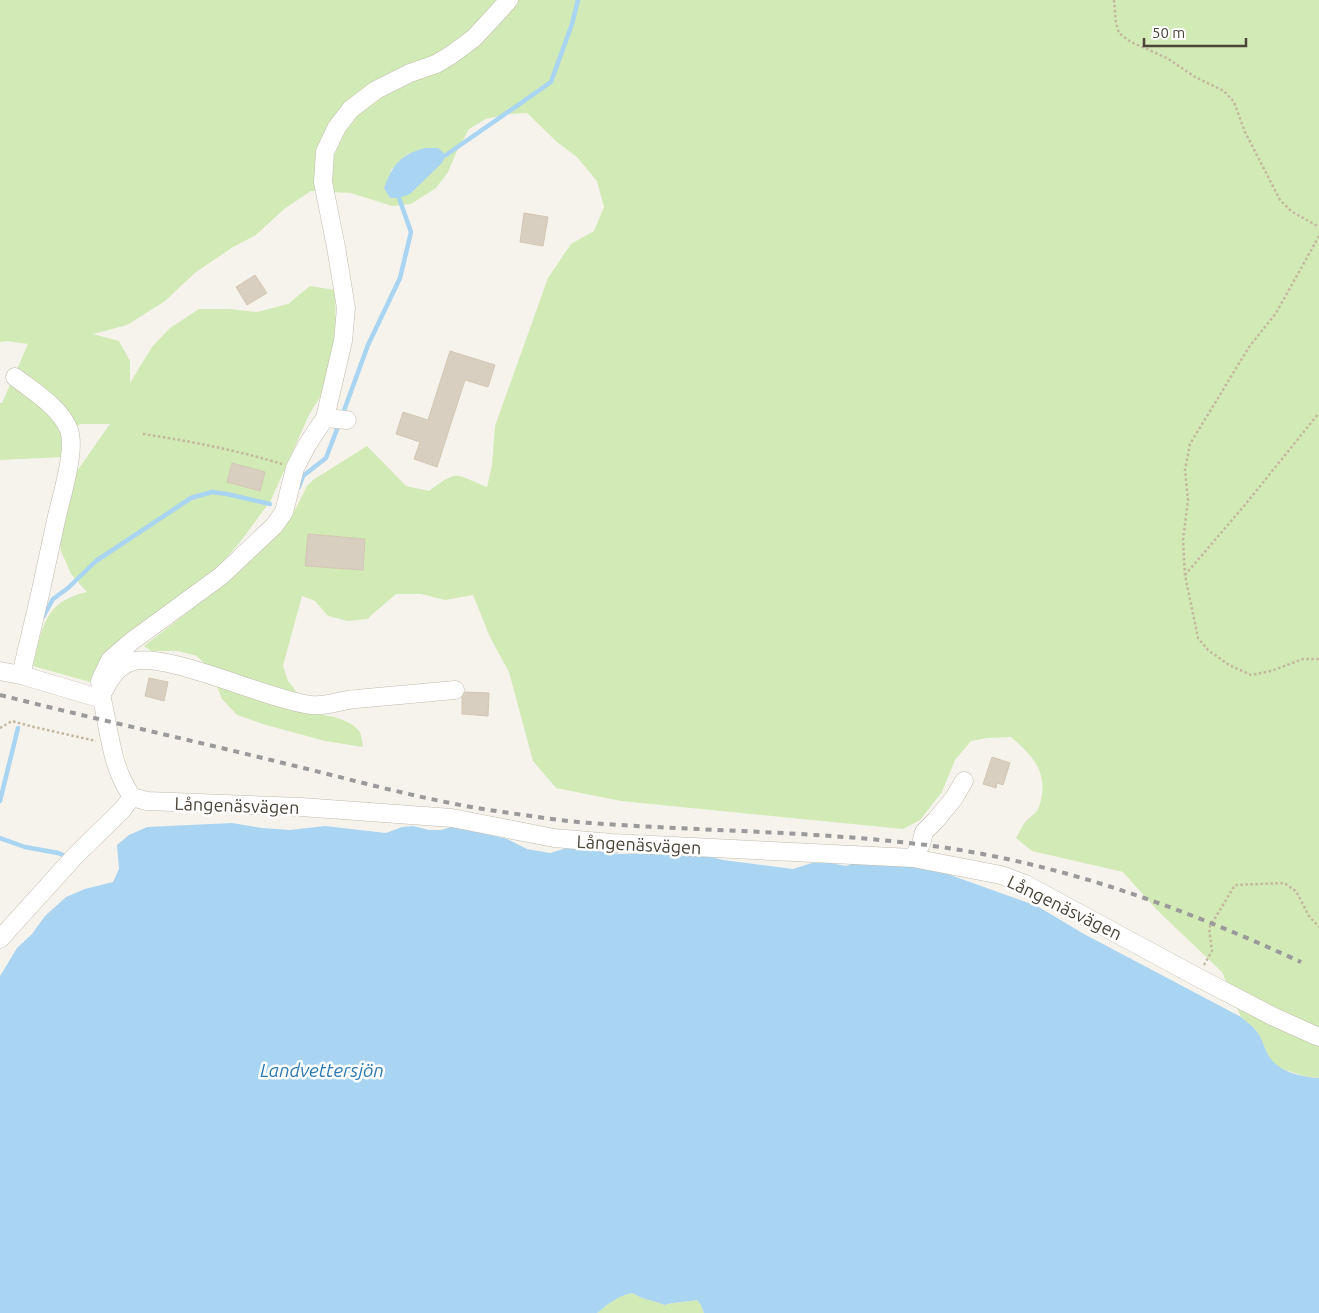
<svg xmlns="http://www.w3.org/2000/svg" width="1319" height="1313" font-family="Ubuntu,sans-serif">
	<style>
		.green { fill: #d2eab5; fill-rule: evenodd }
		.water { fill: #a9d4f2 }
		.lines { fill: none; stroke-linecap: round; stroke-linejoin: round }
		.stream { stroke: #a9d4f2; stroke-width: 4.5 }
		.building { fill: #d8cfc1; stroke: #d3c7b4 }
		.minor-casing { stroke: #c2bbae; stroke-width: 19 }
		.path { stroke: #c4b79f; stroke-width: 2.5; stroke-dasharray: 2.5 2.5; stroke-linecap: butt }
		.minor { stroke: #fff; stroke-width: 18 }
		.rail { stroke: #9a9a9a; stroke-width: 4; stroke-dasharray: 6 6; stroke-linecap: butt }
		.labels { text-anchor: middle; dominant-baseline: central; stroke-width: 5; stroke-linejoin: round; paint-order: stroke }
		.street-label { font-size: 18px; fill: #4b4439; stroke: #fff }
		.water-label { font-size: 19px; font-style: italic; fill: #2e7ab2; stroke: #fff }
	</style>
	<rect width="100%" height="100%" fill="#f6f3ec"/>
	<g class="green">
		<path d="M0 0H1319V1078L1307 1077 1279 1068 1269 1058 1257 1031 1241 1017 1222 972 1157 910 1123 872 1032 851 1016 838C1019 833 1022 826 1026 821 1030 817 1037 813 1039 807 1050 775 1034 756 1011 737L987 738 971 741 955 760 942 792 920 820 903 829 621 801 556 788 533 761 509 672 490 637 473 595 445 600 421 594H396L367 619 348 621 328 616 315 601 302 596 283 666 288 681 313 713C328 716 349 718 359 731 362 735 362 742 363 747L325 741 266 725 237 715 222 699 210 669 197 656 178 651H151L144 646 232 578 279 533 295 510 307 486 313 480 367 446 406 486 429 491C460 468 455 475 487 487L492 465 495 426 548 278 571 244 594 231 604 207 597 181 577 157 557 142 527 113 507 114 486 119 469 129 457 151 448 172 436 188 411 204 392 206 351 193 311 191 284 209 256 235 233 247 196 272 165 301 127 325 93 334 119 341 130 361V383L152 347 170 328 199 309H229L257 312 288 304 310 286 335 290 336 347 323 392 309 415 271 500 241 541 216 570 188 592 118 641 100 661 90 682 33 666C43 627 43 602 87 592L71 574 61 551 59 533 70 481 110 424H80L64 436 63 457 0 460V403H2L28 344 7 341 0 342ZM409 153 421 183 410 194 390 171Z"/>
		<path d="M633 1293C642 1300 654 1300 664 1305 674 1302 685 1302 697 1300L701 1305 704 1313H597C608 1303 619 1295 633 1293Z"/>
	</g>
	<g class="water">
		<path d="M425 148H438L446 155 442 163 410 194 399 198H390L384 188C393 164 400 155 425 148Z"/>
		<path d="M232 823 262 828 290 830 325 826 386 833 402 827 413 826 429 830H441L455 826 507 839 527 849 550 853 567 848 579 847 618 854H699L723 860 793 869 812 863 826 862 846 866 857 862 915 866 942 872 1037 906 1084 934 1241 1017C1247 1022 1254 1027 1258 1033 1263 1041 1265 1051 1270 1058 1280 1072 1302 1077 1319 1078V1313H704L701 1305 697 1300C685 1302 674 1302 664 1305 654 1300 642 1300 633 1293 619 1295 608 1304 597 1313H0V976L17 948 32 934 45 916 66 897 85 889 113 882 119 869 117 845 129 835 147 827Z"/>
	</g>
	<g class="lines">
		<g class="stream">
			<polyline points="446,155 551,82 572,24 578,0"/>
			<polyline points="342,416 368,345 400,278 411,232 399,198"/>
			<polyline points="299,487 303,476 326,458 339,424"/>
			<polyline points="43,617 53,599 68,588 96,561 191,498 212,492 227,494 270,504"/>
			<polyline points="0,801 18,728"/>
			<polyline points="0,838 25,847 58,853 68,857"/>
		</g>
	</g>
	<g class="building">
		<polygon points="524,213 548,217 543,246 520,242"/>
		<polygon points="255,275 267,293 247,305 236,287"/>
		<polygon points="450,351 495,365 488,387 465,380 437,467 414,459 420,442 396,434 403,412 428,420"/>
		<polygon points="232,463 265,472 260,491 227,482"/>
		<polygon points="308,534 365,539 363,570 305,566"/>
		<polygon points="149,678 168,682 164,701 145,696"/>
		<polygon points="465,692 489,693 488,716 462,714 462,697"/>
		<polygon points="992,757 1010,763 1003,785 997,783 996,788 983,784"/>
	</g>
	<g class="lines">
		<defs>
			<g id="minor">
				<path d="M15 377C34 392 60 407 69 430 76 449 62 495 57 516 46 569 34 622 21 675"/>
				<polyline points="325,418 347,420"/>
				<path d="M0 671 21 675 102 699C110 734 111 766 132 797L147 801 301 807 452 818 554 838 612 843 913 858 1001 875 1025 884 1197 977 1274 1017 1319 1037"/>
				<path d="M105 689C109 678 119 666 131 662 164 650 268 700 311 705 326 707 341 700 356 699 389 696 422 693 455 690"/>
				<polyline points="102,699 100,681 110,660 132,641 221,576 274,526 284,512 295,468 307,445 325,418 343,341 346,308 336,247 323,182 325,152 337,127 351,109 376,90 410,73 436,64 451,55 474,38 509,0"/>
				<polyline points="913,858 921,844 924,832 936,820 954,798 964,781"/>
				<polyline points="0,939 75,856 122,810 132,797"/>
			</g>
		</defs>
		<use href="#minor" class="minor-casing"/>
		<g class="path">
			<polyline points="1114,0 1116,23 1119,33 1131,42 1167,58 1195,77 1224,91 1234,102 1245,132 1280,200 1291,211 1319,227"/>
			<polyline points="1319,236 1276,313 1249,347 1190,444 1185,470 1188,500 1183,540 1185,575 1198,638 1208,650 1229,665 1251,675 1271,671 1303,659 1319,659"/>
			<path d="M143 434C190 441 236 450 282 464"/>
			<polyline points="1185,575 1244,506 1319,413"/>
			<polyline points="0,728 12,721 34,727 96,741"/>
			<polyline points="1204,965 1212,951 1209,928 1235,885 1284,883 1296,891 1309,916 1319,927"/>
		</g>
		<use href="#minor" class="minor"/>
		<path class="rail" d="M0 695C95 719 191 740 287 764 358 781 430 802 503 812 532 816 561 821 590 823 699 831 809 831 918 844 1053 860 1179 906 1301 962"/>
	</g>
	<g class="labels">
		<g class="street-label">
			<text transform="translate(237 805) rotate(2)">Långenäsvägen</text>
			<text transform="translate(639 844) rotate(3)">Långenäsvägen</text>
			<text transform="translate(1065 907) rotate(26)">Långenäsvägen</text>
		</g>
		<g class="water-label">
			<text x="322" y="1070">Landvettersjön</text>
		</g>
	</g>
	<path d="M1144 38v8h102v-8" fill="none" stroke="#4b4439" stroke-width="2.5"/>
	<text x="1152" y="38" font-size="15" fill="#4b4439" stroke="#ffffff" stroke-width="4" paint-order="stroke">50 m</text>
</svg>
